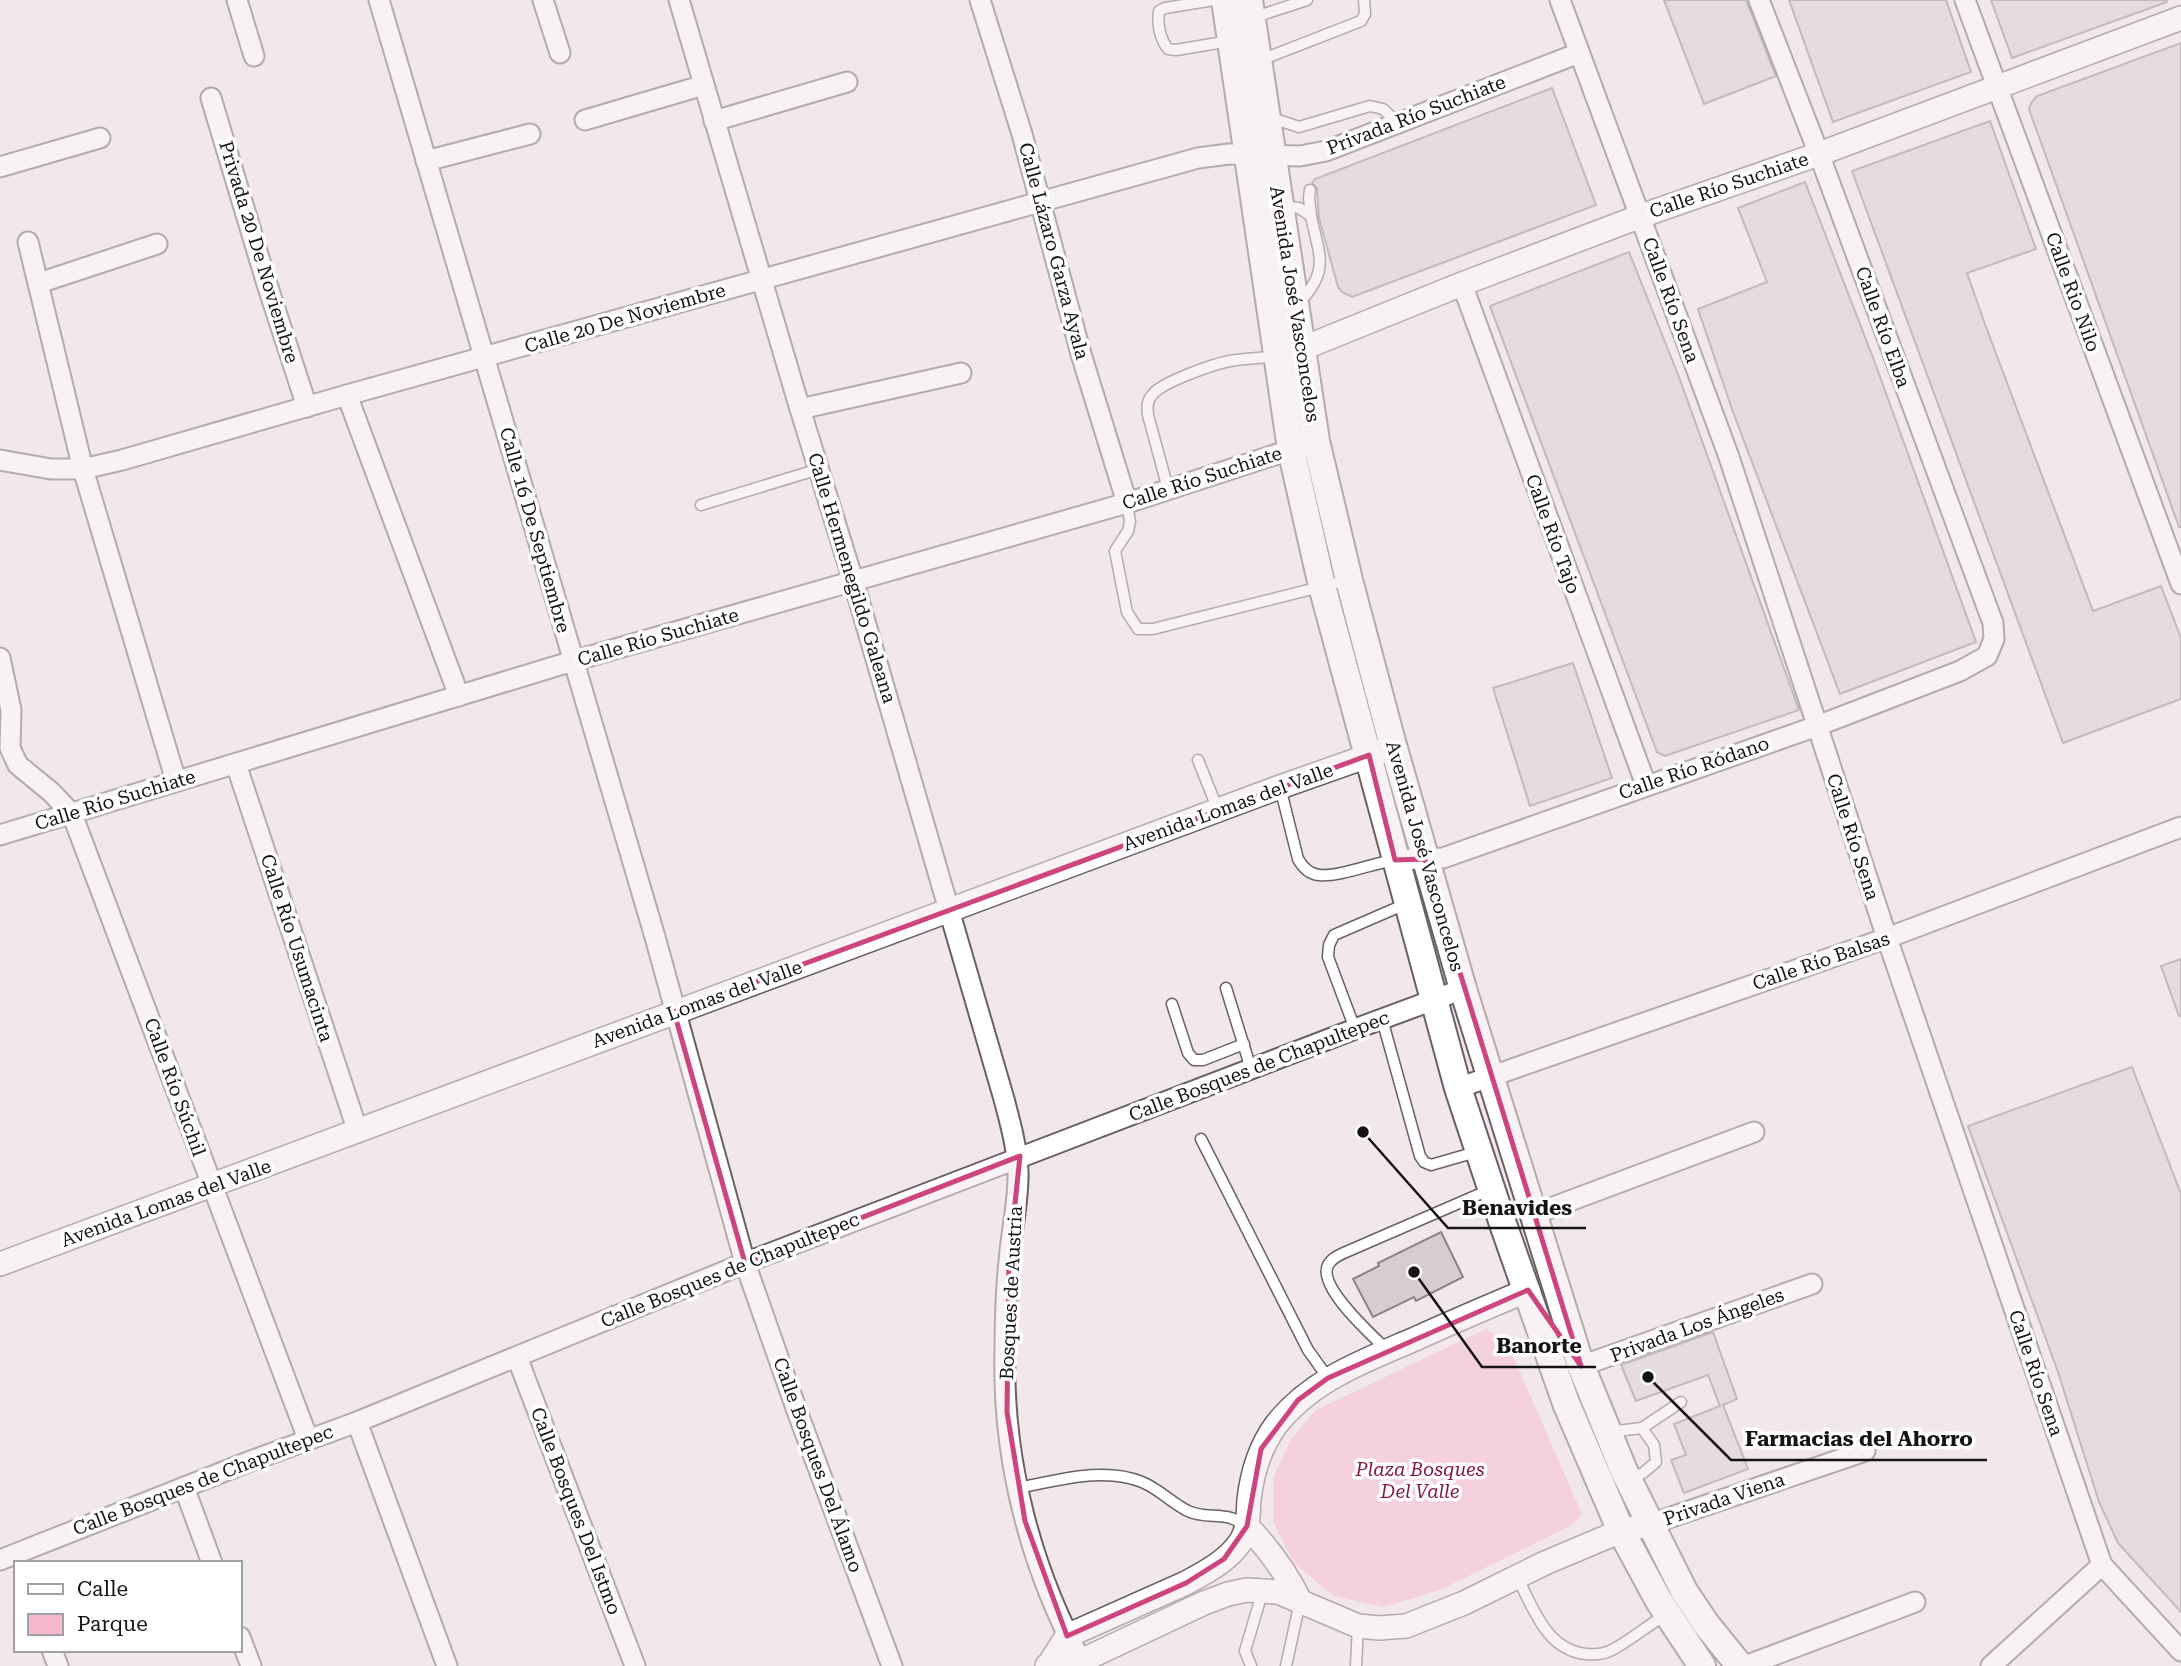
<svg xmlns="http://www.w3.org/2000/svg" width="2181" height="1666" font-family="'Roboto Serif',serif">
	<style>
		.green { fill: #f7b7cb }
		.building { fill: #d7cdd0; stroke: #8c8386; stroke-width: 2 }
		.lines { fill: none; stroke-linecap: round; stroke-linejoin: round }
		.service-casing { stroke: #6a6163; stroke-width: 13 }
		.minor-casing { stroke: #6a6163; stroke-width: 23 }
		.tertiary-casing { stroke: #6a6163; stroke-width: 26 }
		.secondary-casing { stroke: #6a6163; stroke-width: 30 }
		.service { stroke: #fff; stroke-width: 10 }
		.minor { stroke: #fff; stroke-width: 19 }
		.tertiary { stroke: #fff; stroke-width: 23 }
		.secondary { stroke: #fff; stroke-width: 26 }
		.marked { fill: none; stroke: #cd447e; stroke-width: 5; stroke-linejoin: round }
		.labels { text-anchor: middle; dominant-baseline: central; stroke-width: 7; stroke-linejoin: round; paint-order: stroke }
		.street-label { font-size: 19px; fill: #161314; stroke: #fff }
		.park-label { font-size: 19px; font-style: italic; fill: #84184b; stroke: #fff }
		.leader { fill: none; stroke: #161314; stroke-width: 2.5 }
		.callout-dot { fill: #161314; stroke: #fff; stroke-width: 2.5 }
		.callout-label { font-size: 21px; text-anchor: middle; font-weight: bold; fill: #161314; stroke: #fff; stroke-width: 7; stroke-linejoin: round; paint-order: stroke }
	</style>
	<rect width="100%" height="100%" fill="#f2e8eb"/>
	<polygon class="green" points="1486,1329 1506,1340 1582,1514 1572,1525 1440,1590 1383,1607 1334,1596 1294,1563 1273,1522 1273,1478 1291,1439 1316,1410"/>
	<g class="building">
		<polygon points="1664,0 1746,0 1776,76 1704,104"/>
		<polygon points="1789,0 1946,0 1971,72 1833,122"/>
		<polygon points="1991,0 2166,0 2167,2 2012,58"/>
		<polygon points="2181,43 2181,527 2179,527 2029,109 2031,103 2037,96"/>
		<polygon points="1552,88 1596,205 1352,297 1342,292 1338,287 1319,218 1317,188 1312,183 1315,179"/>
		<polygon points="1990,121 2036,249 1967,273 1986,327 2093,611 2161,586 2181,638 2181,699 2063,743 1852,171"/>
		<polygon points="1805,182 1875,363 1976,642 1840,694 1733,412 1698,309 1767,282 1738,208"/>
		<polygon points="1629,252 1679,377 1799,710 1665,756 1657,752 1490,306"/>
		<polygon points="1573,663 1612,778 1530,806 1493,688"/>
		<polygon points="2181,959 2181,1016 2179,1016 2161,966"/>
		<polygon points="2132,1067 2181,1194 2181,1612 2118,1543 2099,1502 2058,1372 1968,1126"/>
		<polygon points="1441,1232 1463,1277 1416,1301 1414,1297 1373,1317 1353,1279 1379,1266 1378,1263"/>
		<polygon points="1713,1332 1737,1399 1723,1405 1748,1469 1684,1493 1671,1460 1686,1455 1674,1424 1720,1406 1708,1375 1636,1401 1621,1365"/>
	</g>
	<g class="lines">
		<defs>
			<g id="service">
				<path d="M1214 0 1165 8 1159 11C1157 24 1160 39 1168 49L1176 50 1230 41"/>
				<polyline points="1252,18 1307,0"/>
				<polyline points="1261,60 1361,21 1365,14 1364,0"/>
				<polyline points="1269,117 1299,127 1370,106 1383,109 1398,123"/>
				<polyline points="1310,190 1309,198 1311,216"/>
				<path d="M1283 206 1299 208 1311 216C1319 256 1330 269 1300 302"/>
				<path d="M1168 489 1148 415C1147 407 1147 400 1153 394 1163 382 1213 364 1230 361 1245 358 1259 359 1274 356"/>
				<polyline points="1127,503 1130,522 1128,531 1115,551 1127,612 1138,629 1153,629 1348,580"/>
				<polyline points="701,505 819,469"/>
				<polyline points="1198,760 1218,810"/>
				<path d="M1280 787 1298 859C1303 868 1309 874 1319 875 1340 877 1373 863 1395 860"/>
				<polyline points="1226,988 1251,1069"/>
				<polyline points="1172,1004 1188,1053 1194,1060 1203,1060 1244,1044"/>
				<polyline points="1382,1019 1420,1156 1424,1162 1431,1165 1476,1152"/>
				<polyline points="1355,1029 1328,957 1329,945 1334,935 1408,903"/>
				<polyline points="1201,1139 1308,1350 1328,1378"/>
				<path d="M1387 1350C1373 1336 1317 1287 1328 1265 1332 1258 1339 1255 1346 1252L1489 1190"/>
				<polyline points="1642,1428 1681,1402"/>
				<polyline points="1608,1432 1642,1428 1654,1445 1656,1462 1643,1473 1629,1479"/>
				<path d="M1018 1488C1056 1481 1104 1466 1142 1482 1159 1489 1172 1503 1188 1511 1202 1518 1217 1514 1231 1518 1236 1520 1241 1523 1246 1525"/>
				<path d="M1517 1577C1533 1607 1546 1650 1586 1654 1595 1655 1604 1654 1612 1650 1631 1640 1648 1625 1667 1614"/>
				<polyline points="1251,1666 1245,1651 1263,1590"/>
				<polyline points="1286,1666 1300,1602"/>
				<polyline points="1356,1666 1358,1626"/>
			</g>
			<g id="minor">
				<polyline points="237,0 254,56"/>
				<polyline points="379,0 655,937 745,1263 797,1411 892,1666"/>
				<polyline points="543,0 560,53"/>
				<path d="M679 0 800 409 853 580 1004 1099C1010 1122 1017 1147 1018 1171 1019 1201 1011 1232 1009 1261 1006 1291 1005 1321 1005 1351 1002 1460 1031 1571 1084 1666"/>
				<polyline points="980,0 1022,134 1081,354 1127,503"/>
				<polyline points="1560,0 1729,457 1887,938 2102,1565 2181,1651"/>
				<polyline points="1965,0 2181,584"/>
				<polyline points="211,98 266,281 307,407"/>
				<polyline points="585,120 704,85"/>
				<polyline points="714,121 847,82"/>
				<polyline points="426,161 530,134"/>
				<polyline points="0,167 100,138"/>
				<polyline points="28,242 83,469 176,781"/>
				<polyline points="39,283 157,244"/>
				<polyline points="1462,284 1646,785"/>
				<polyline points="347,395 459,696"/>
				<polyline points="800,409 961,373"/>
				<polyline points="0,460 51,469 83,469 122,460 347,395 1198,158 1229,154 1300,156 1326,151 1579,53"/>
				<polyline points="0,658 11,710 10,748 18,765 51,792 72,814 308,1439"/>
				<polyline points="236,764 358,1132"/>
				<polyline points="0,835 573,661 1127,503 1302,446"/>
				<polyline points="1395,860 1443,858 1817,726 1960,671 1987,656 1994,639 1993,623 1819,154 1759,0"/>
				<polyline points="1458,1088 1887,938 2181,827"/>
				<polyline points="1532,1215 1754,1132"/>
				<polyline points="517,1357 635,1666"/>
				<polyline points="1581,1366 1812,1284"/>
				<polyline points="357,1422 447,1666"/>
				<polyline points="184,1487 212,1563"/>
				<polyline points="1651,1524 1865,1451"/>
				<polyline points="0,1560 248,1462 357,1422 745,1263 1355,1029 1463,989"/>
				<polyline points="240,1637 251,1666"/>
				<polyline points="52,1650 58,1666"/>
				<polyline points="1745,1666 1915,1602"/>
				<polyline points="1991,1666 2102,1565"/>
			</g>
			<g id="tertiary">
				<polyline points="1286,353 1301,349 1462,284 1641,216 1819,154 2181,18"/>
				<polyline points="0,1264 1280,787 1385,750"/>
				<path d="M1247 1526C1268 1548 1287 1574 1300 1601"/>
				<polyline points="1050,1663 1081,1661 1204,1603 1228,1594 1247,1590 1278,1592 1358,1626 1379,1628 1406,1626 1464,1603 1545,1563 1621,1531 1651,1524"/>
				<path d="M1047 1666 1050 1663 1067 1636 1186 1583C1206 1572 1229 1560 1241 1541 1249 1528 1248 1514 1249 1500 1252 1473 1260 1447 1276 1425 1311 1380 1364 1361 1415 1339 1452 1322 1490 1306 1528 1290"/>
			</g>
			<g id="secondary">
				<polyline points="1225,0 1291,449 1322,586 1458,1088 1503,1224 1566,1403 1621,1531 1659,1601 1702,1666"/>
				<polyline points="1249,0 1316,441 1349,580 1391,738 1463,989 1581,1366 1624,1471 1684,1591 1706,1624 1740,1666"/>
			</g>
		</defs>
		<use href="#service" class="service-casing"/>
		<use href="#minor" class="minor-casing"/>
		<use href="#tertiary" class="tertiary-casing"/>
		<use href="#secondary" class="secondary-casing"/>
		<use href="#service" class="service"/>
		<use href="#minor" class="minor"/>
		<use href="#tertiary" class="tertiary"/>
		<use href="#secondary" class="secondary"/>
	</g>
	<path d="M0 0H2181V1666H0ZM1369 755 1395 860 1425 859 1581 1366 1528 1290 1328 1378 1298 1400 1261 1449 1247 1526 1224 1559 1186 1583 1067 1636 1025 1521 1007 1412 1009 1261 1020 1156 745 1263 674 1012Z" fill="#f2e8eb" fill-opacity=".55" fill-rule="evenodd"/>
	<path class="marked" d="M1369 755 1395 860 1425 859 1581 1366 1528 1290 1328 1378 1298 1400 1261 1449 1247 1526 1224 1559 1186 1583 1067 1636 1025 1521 1007 1412 1009 1261 1020 1156 745 1263 674 1012Z"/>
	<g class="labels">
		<g class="street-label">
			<text transform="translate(1416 115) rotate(-21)">Privada Río Suchiate</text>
			<text transform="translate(1729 185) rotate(-19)">Calle Río Suchiate</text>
			<text transform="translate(1054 251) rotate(75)">Calle Lázaro Garza Ayala</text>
			<text transform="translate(259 252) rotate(73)">Privada 20 De Noviembre</text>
			<text transform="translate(2073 292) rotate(70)">Calle Rio Nilo</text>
			<text transform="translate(1671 300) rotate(70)">Calle Río Sena</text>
			<text transform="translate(1295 304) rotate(81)">Avenida José Vasconcelos</text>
			<text transform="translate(625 318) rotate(-16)">Calle 20 De Noviembre</text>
			<text transform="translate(1883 327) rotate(70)">Calle Río Elba</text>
			<text transform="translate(1202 478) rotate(-18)">Calle Río Suchiate</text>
			<text transform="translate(535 530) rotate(74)">Calle 16 De Septiembre</text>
			<text transform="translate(1553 534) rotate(70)">Calle Río Tajo</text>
			<text transform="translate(852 578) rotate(73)">Calle Hermenegildo Galeana</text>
			<text transform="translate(658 637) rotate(-16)">Calle Río Suchiate</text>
			<text transform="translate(1694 768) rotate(-19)">Calle Río Ródano</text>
			<text transform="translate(115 800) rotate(-17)">Calle Río Suchiate</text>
			<text transform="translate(1228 807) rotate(-20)">Avenida Lomas del Valle</text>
			<text transform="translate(1853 837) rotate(72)">Calle Río Sena</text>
			<text transform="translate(1425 856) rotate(74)">Avenida José Vasconcelos</text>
			<text transform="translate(297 948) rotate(72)">Calle Río Usumacinta</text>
			<text transform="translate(1821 961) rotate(-19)">Calle Río Balsas</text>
			<text transform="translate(697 1004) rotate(-20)">Avenida Lomas del Valle</text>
			<text transform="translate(1259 1066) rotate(-21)">Calle Bosques de Chapultepec</text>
			<text transform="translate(175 1087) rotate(70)">Calle Río Súchil</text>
			<text transform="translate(166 1203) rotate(-20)">Avenida Lomas del Valle</text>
			<text transform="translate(730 1270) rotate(-22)">Calle Bosques de Chapultepec</text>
			<text transform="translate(1011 1293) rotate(-87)">Bosques de Austria</text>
			<text transform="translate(1697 1325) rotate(-20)">Privada Los Ángeles</text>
			<text transform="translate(2036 1373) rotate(71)">Calle Río Sena</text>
			<text transform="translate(818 1465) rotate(70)">Calle Bosques Del Álamo</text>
			<text transform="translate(203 1480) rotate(-21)">Calle Bosques de Chapultepec</text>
			<text transform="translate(1724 1499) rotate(-19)">Privada Viena</text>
			<text transform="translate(576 1511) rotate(69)">Calle Bosques Del Istmo</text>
		</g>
		<g class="park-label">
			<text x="1420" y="1469">Plaza Bosques<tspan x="1420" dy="22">Del Valle</tspan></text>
		</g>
	</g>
	<path class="leader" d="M1363 1132L1448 1228H1586M1414 1272L1482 1367H1596M1648 1377L1731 1460H1987"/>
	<g class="callout-dot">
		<circle cx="1363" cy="1132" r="7"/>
		<circle cx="1414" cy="1272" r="7"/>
		<circle cx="1648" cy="1377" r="7"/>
	</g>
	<g class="callout-label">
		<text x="1517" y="1215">Benavides</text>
		<text x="1539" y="1353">Banorte</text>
		<text x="1859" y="1446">Farmacias del Ahorro</text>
	</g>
	<rect x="14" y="1561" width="228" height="91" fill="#ffffff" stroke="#a2a1a1" stroke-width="2"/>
	<rect x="28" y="1584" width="35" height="10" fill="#ffffff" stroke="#a2a1a1" stroke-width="2"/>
	<text x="77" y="1596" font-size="21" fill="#161314">Calle</text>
	<rect x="28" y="1614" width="35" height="21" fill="#f7b7cb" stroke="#a2a1a1" stroke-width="2"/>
	<text x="77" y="1631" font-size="21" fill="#161314">Parque</text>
</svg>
